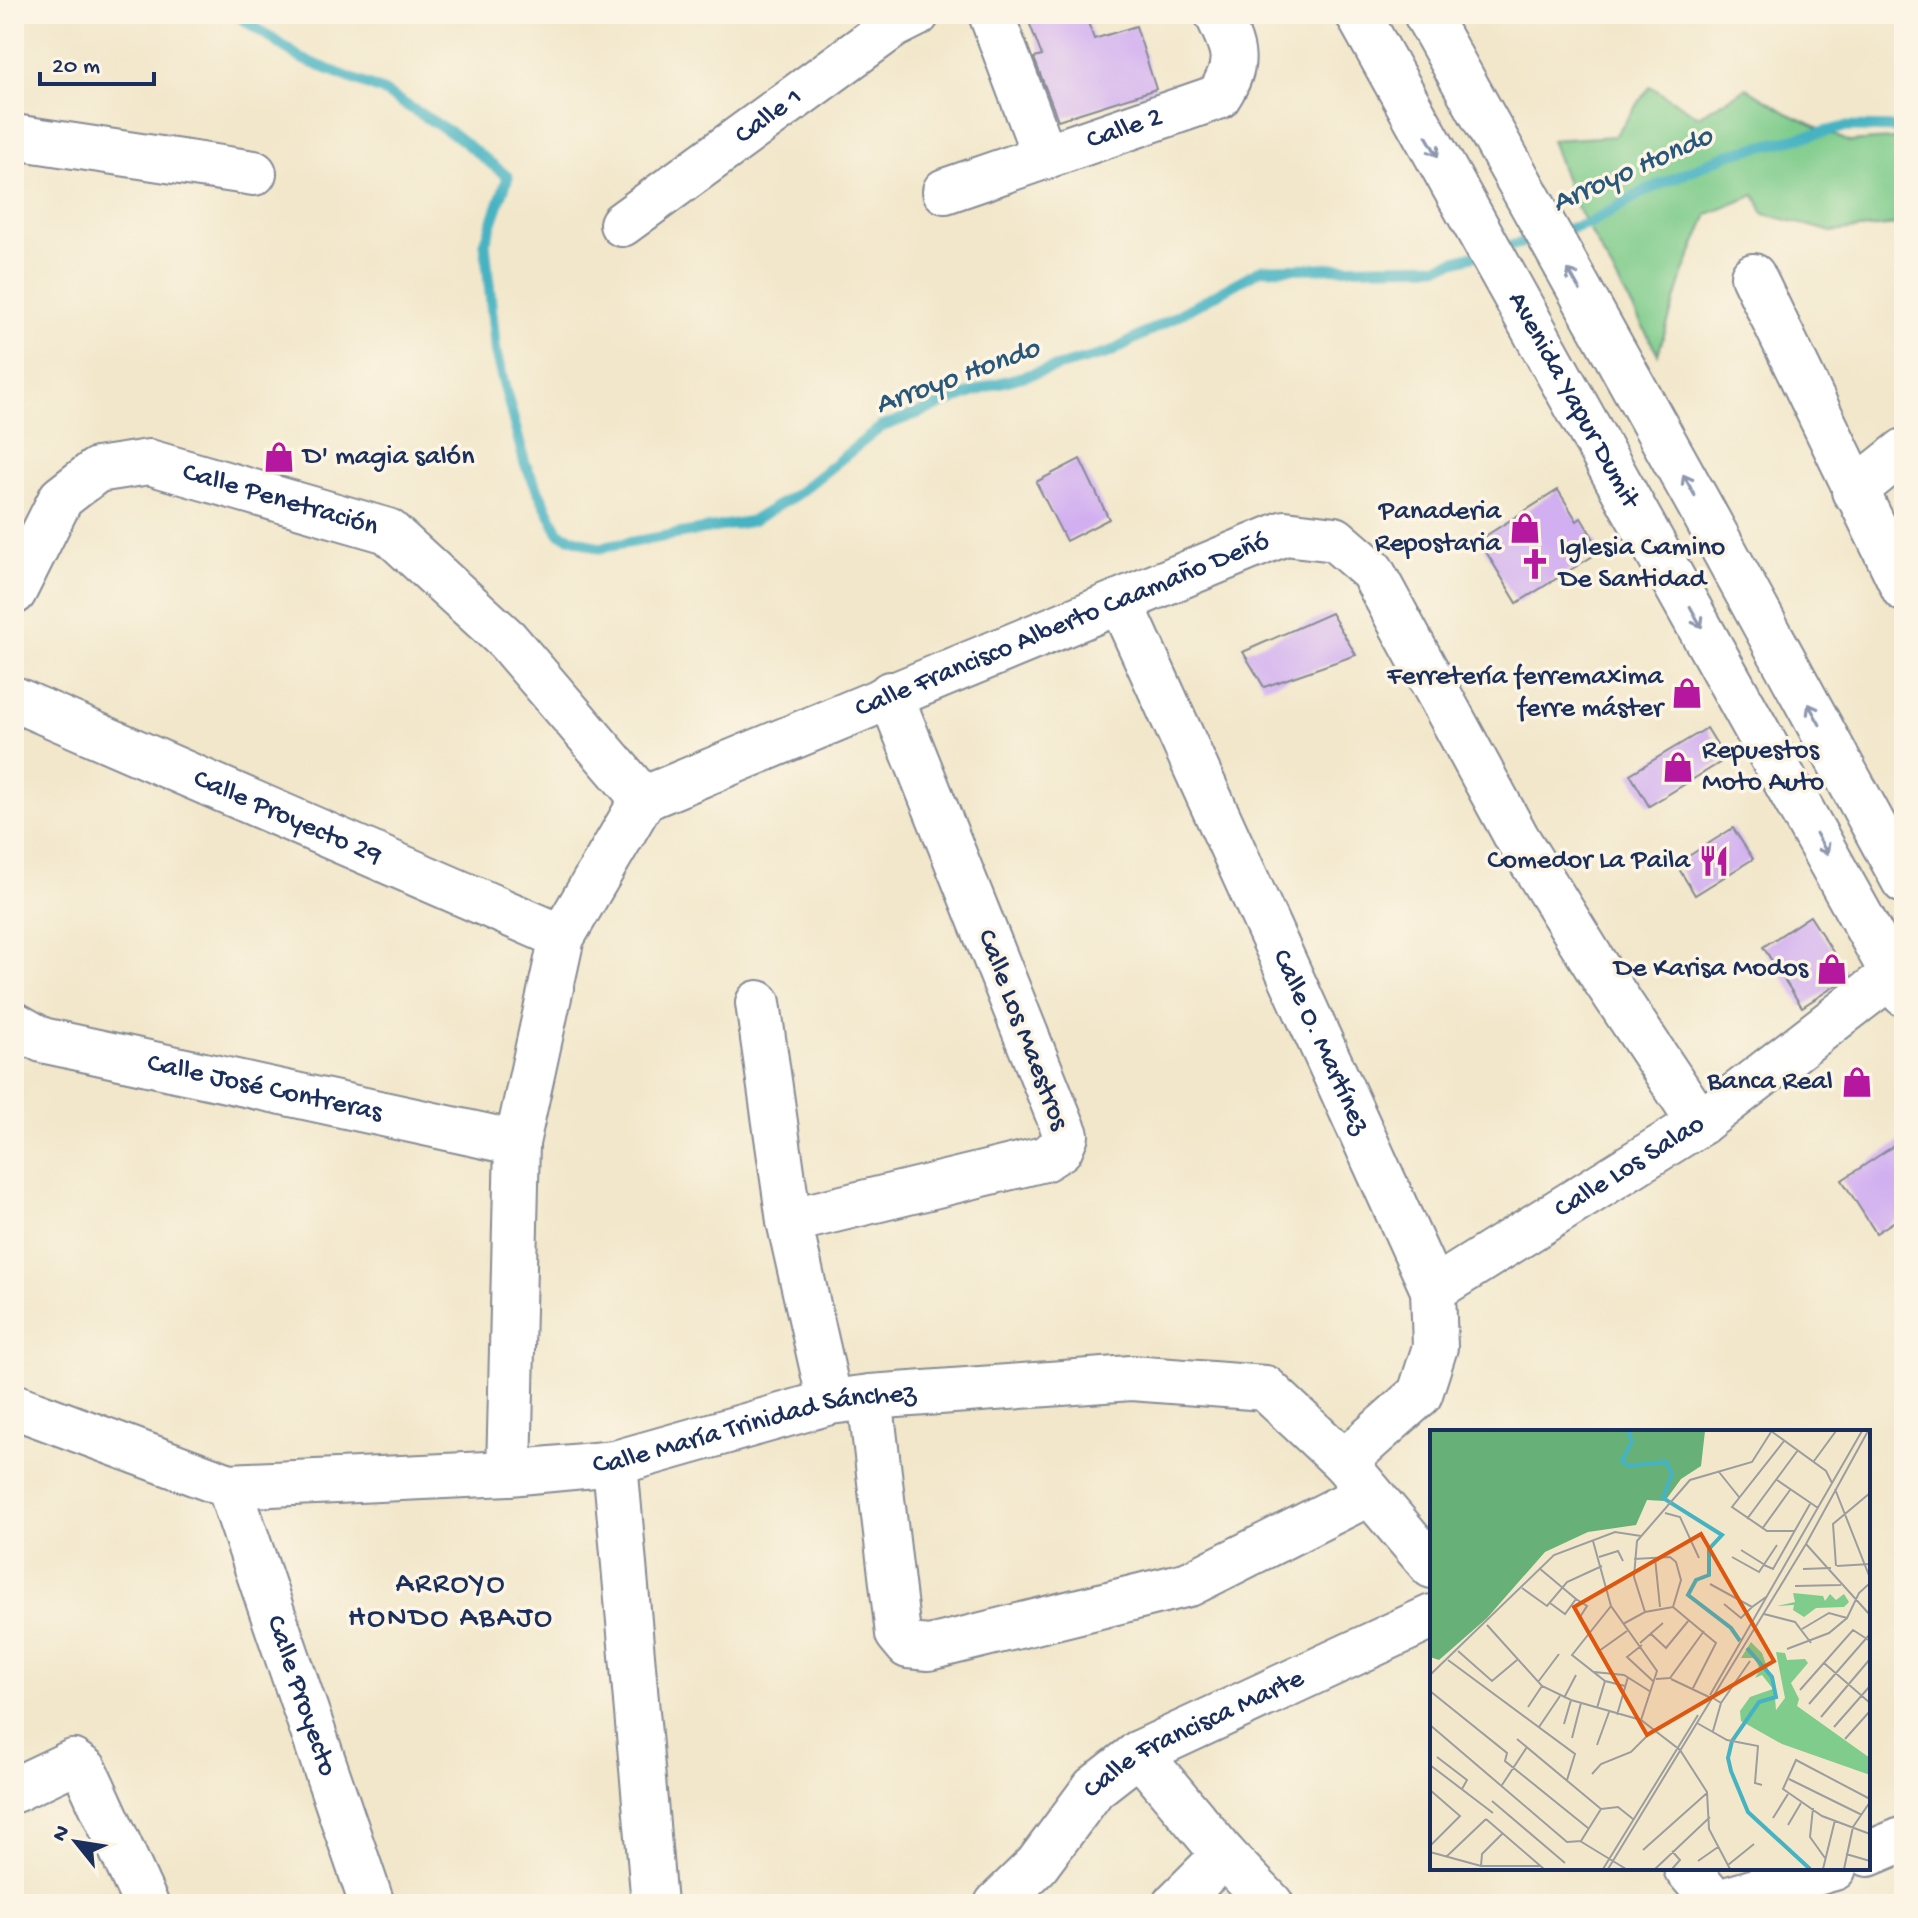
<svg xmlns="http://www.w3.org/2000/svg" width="1918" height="1918" font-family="'Gochi Hand',sans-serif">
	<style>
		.green { fill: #7fcc8c; stroke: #4d7e75; stroke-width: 2 }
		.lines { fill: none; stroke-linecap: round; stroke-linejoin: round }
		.stream { stroke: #46b3c2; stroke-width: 11 }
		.building { fill: #d1aff1 }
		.minor-casing { stroke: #868b94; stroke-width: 48 }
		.major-casing { stroke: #868b94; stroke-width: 48 }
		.minor { stroke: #fff; stroke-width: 44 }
		.major { stroke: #fff; stroke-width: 44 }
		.oneway { stroke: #8d97ae }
		.labels { text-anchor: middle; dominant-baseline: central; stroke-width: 7; stroke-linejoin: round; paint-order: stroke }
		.street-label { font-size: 28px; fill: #1b2f5e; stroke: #fcf5e5 }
		.poi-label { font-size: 28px; fill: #1b2f5e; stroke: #fcf5e5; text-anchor: end }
		.water-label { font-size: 30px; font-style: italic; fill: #28577c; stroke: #fcf5e5 }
		.neighbourhood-label { font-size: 30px; letter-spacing: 2px; fill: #1b2f5e; stroke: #fcf5e5 }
		.inset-river { fill: none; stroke: #46b3c2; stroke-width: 4 }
		.inset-road { fill: none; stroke: #9c9d9f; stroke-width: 2 }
		.view { fill: #de5710; fill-opacity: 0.15; stroke: #de5710; stroke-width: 4 }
		.inset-edge { fill: none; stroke: #1b2f5e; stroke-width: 4 }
	</style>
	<rect width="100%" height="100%" fill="#fcf5e5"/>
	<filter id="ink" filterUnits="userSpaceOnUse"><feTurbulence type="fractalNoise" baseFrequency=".0125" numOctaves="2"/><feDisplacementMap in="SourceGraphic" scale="16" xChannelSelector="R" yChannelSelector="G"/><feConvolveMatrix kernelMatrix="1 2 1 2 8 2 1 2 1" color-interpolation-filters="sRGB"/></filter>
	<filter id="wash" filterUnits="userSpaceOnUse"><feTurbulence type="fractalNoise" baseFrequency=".006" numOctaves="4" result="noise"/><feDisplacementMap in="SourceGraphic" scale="32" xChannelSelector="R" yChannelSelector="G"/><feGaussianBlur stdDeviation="1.8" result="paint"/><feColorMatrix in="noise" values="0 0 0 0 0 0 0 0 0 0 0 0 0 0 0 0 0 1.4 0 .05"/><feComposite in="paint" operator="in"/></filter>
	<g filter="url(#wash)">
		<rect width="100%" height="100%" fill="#f2e7cb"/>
		<polygon class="green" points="1650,86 1698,116 1747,88 1787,113 1849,142 1904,138 1904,224 1832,232 1764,214 1755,195 1708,214 1684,272 1658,354 1574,202 1551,140 1615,136"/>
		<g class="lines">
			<g class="stream">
				<polyline points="235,14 302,59 383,91 455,135 508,177 485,243 496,354 525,464 559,533 599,548 752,521 797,494 881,427 995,384 1109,353 1262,269 1438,266 1483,253"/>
				<polyline points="1557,232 1590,223 1645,191 1729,154 1845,127 1904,128"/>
				<polyline points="1500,249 1541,237"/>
			</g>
		</g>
		<g id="blocks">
			<g class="building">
				<polygon points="1026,14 1085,14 1094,39 1136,26 1156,89 1058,120 1034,58 1042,56"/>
				<polygon points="1080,459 1109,519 1066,541 1036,482"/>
				<polygon points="1558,490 1577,521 1581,518 1601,551 1517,603 1479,540"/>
				<polygon points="1331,613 1356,655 1264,687 1243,652"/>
				<polygon points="1707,728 1726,759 1649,806 1630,774"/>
				<polygon points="1733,828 1753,859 1695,895 1676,864"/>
				<polygon points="1810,916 1849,977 1802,1007 1763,947"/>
				<polygon points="1904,1139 1904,1215 1876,1233 1842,1180"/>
			</g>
		</g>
	</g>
	<g filter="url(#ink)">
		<use href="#blocks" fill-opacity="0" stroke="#868b94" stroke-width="2"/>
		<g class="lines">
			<defs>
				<g id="minor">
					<polyline points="991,14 1045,157"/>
					<polyline points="14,137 254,173"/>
					<path id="s1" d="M945 191 1218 97C1241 62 1234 49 1217 14"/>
					<path id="s2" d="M622 224 893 26 917 14"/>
					<polyline points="1753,276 1904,589"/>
					<polyline points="1854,491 1904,451"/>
					<path id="s3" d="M14 592 61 498 97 470 149 462 388 531 507 640 643 799"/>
					<path id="s4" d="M1121 603 1433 1290 1435 1347 1420 1394 1344 1462"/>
					<path id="s5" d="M14 699 562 937"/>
					<path id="s6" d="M643 799 1285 533 1335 539 1372 571 1517 838 1601 974 1700 1123"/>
					<polyline points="758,1003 789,1221 830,1402"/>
					<path id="s7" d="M14 1024 42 1040 517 1143"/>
					<polyline points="789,1221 1044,1159 1060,1149 1066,1135 890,694"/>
					<path id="s8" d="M1433 1290 1700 1123 1893 974"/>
					<polyline points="870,1397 898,1634 908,1646 929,1648 1189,1584 1368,1494"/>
					<path id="s9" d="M14 1406 229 1486 509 1473 615 1463 830 1402 870 1397 1131 1378 1265 1388 1344 1462 1432 1566"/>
					<polyline points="615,1463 654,1904"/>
					<polyline points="509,1473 517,1143 562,937 643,799"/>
					<path id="s10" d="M229 1486 372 1904"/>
					<polyline points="1139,1753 1224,1855 1271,1904"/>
					<polyline points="14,1790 73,1762 85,1770 146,1904"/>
					<polyline points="1868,1854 1904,1839"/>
					<polyline points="1686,1868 1714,1901"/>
					<path id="s11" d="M997 1904 1037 1865 1094 1788 1139 1753 1432 1617"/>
					<polyline points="1175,1904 1224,1855"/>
					<polyline points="1711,1904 1834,1868"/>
				</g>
				<g id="major">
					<path id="s12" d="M1358 14 1904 994"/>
					<polyline points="1426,14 1700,506 1904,881"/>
				</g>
			</defs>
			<use href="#minor" class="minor-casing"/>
			<use href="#major" class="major-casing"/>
			<use href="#minor" class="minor"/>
			<use href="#major" class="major"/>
		</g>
		<defs><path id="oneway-shaft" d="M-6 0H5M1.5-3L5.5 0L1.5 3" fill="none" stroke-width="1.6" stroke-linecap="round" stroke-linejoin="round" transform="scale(2)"/></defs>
		<g class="oneway">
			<use href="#oneway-shaft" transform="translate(1432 146) rotate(60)"/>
			<use href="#oneway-shaft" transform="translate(1574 280) rotate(-119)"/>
			<use href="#oneway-shaft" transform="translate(1689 485) rotate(-119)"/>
			<use href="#oneway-shaft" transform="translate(1696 617) rotate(61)"/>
			<use href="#oneway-shaft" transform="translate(1814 714) rotate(-119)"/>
			<use href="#oneway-shaft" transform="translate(1822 844) rotate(61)"/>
		</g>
	</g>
	<defs>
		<symbol id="shop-bare" viewBox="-9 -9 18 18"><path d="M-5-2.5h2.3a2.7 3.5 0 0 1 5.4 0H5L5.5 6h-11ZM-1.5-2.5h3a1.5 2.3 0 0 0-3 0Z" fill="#b5179e" stroke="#fcf5e5" stroke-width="2.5" paint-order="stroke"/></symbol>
		<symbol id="church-bare" viewBox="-9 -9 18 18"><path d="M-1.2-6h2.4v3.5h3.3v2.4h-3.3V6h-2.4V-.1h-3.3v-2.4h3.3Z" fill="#b5179e" stroke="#fcf5e5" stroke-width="2.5" paint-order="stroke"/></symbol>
		<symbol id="restaurant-bare" viewBox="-9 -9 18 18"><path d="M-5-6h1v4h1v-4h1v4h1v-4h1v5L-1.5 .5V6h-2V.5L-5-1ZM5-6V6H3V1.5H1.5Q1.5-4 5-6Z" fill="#b5179e" stroke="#fcf5e5" stroke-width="2.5" paint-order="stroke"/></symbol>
	</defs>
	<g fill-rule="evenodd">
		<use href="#shop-bare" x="257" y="435" width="44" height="44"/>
		<use href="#shop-bare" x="1503" y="506" width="44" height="44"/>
		<use href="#church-bare" x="1513" y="542" width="44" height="44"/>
		<use href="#shop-bare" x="1665" y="671" width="44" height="44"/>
		<use href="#shop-bare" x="1656" y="745" width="44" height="44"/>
		<use href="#restaurant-bare" x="1692" y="839" width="44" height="44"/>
		<use href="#shop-bare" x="1810" y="947" width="44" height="44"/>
		<use href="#shop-bare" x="1835" y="1060" width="44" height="44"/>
	</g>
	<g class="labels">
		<g class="street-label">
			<text stroke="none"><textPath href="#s2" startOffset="182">Calle 1</textPath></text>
			<text stroke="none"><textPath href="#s1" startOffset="190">Calle 2</textPath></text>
			<text stroke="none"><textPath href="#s12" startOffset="442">Avenida Yapur Dumit</textPath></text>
			<text stroke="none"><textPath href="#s3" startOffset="340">Calle Penetración</textPath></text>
			<text stroke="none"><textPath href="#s6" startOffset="454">Calle Francisco Alberto Caamaño Deñó</textPath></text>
			<text stroke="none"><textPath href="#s5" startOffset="298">Calle Proyecto 29</textPath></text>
			<text transform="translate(1022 1030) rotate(69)">Calle Los Maestros</text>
			<text stroke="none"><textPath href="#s4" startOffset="482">Calle O. Martínez</textPath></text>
			<text stroke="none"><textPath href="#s7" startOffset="260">Calle José Contreras</textPath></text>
			<text stroke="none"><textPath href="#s8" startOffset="232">Calle Los Salao</textPath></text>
			<text stroke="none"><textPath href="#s9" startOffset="760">Calle María Trinidad Sánchez</textPath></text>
			<text stroke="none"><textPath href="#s10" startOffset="222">Calle Proyecto</textPath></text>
			<text stroke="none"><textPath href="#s11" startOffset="266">Calle Francisca Marte</textPath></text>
		</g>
		<g class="poi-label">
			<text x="303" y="457" text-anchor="start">D' magia salón</text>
			<text x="1501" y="512">Panaderia<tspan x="1501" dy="32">Repostaria</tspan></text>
			<text x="1559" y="548" text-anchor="start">Iglesia Camino<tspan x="1559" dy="32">De Santidad</tspan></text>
			<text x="1663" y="677">Ferretería ferremaxima<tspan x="1663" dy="32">ferre máster</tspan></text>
			<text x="1702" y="751" text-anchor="start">Repuestos<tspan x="1702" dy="32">Moto Auto</tspan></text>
			<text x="1690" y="861">Comedor La Paila</text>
			<text x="1808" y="969">De Karisa Modos</text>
			<text x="1833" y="1082">Banca Real</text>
		</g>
		<g class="water-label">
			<text transform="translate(1633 171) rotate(-24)">Arroyo Hondo</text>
			<text transform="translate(958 378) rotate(-20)">Arroyo Hondo</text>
		</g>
		<g class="neighbourhood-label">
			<text x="451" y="1585">ARROYO<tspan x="451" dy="34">HONDO ABAJO</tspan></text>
		</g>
	</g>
	<g transform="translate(1430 1430)">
		<rect width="440" height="440" fill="#f2e7cb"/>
		<path d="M363 163 393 166 395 171 400 164 406 170 414 164 419 172 414 177 386 178 374 187 363 180 364 175 347 176 365 172ZM321 212 332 223 344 256 346 280 355 268 346 222 355 223 357 230 375 229 378 233 361 253 369 269 367 276 440 328V345L352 314 311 291 310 281 320 267 343 259 332 245 325 248 330 240 325 228H311Z" fill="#7fcc8c"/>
		<path d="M0 1H275L271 36 251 49 235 71 217 70 206 95 158 102 115 122 57 188 9 230 0 227Z" fill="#67b078"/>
		<path class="inset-river" d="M198 1 202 12 192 30 197 36 236 32 242 44 233 68 292 105 279 119V145L266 150 258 165 301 198 310 211M317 218 342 247 346 267 329 272 302 311 298 328 301 341 318 382 380 439"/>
		<path class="inset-road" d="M341 1 396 41 402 53M354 11 302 77 337 101H365M384 31 406 1M289 42 309 67M347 50 388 78M405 59 440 148M235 83 250 87 269 128M317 89 368 20M332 99 360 60M163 111 181 176 227 241 211 290M376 114 440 185M311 120 335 135M169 127 188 121 193 131M302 127 329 142 347 115M225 128 230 177M204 129 240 127 246 132 251 150 243 177M334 135 343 139 380 74M406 136 403 94 440 63M407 136 440 134M109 138 146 169 135 184 120 173M373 139 401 138M280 154 322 177 336 167M365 156 411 155M92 158 117 176 137 152 172 136M146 169 157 176 150 187M294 174 311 188 322 177M181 176 142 225 175 251 195 256M243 177 286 213 262 260M215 182 204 147 207 111 260 50 322 32 341 2M334 184 365 192 381 213M193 194 215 182 243 177M57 195 112 256 141 270 211 290 250 320 277 362 279 399 300 439M372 199 399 183 417 188M220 203 236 218 259 190M210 213 233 193M212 215 197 227 224 252M357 219 399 203 417 188 429 163 440 153M28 221 62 251 87 230M169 221 197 201M18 230 145 324 137 350M394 233 440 273M164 242 194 245 221 262M0 245 124 125 185 102 211 106M226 249 240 248 274 201M241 249 279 267M108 252 129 224M370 260 423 200 440 211M0 261 77 323 75 331 158 398M280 265 432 1M134 268 146 245M283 268 291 273 320 231M379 274 440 204M98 277 112 256M167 278 175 251M187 285 198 247M391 287 440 229M267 293 297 310 328 316 325 353 332 355M134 294 141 270M0 295 137 412 151 411 171 379M109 297 130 266M404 297 440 256M283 301 291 273M142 308 151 273M87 309 171 379 188 377 203 389M415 309 440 281M167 315 179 282M7 327 37 350 32 359M0 335 63 383M162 344 171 334 201 322 222 301M359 349 432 385M72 355 97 317M0 360 30 386 0 416M440 369 366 330 353 359 392 386 440 404M62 371 135 433M383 378 380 407 395 428M343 388 358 364M56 389 114 439M358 395 371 373M150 411 196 439M213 420 277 363M0 422 51 436H111M416 424 440 431M16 427 56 389M268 431 288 417M298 435 324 414M51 436 52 424 73 403M173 439 268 285M178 439 376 114 438 1M225 439 280 387M242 439 250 430 242 421M393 439 405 390M414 439 423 397 440 372"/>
		<path class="view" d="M271 104 344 231 217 305 144 177Z"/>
		<rect width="440" height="440" class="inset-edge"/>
	</g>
	<rect width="1918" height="1918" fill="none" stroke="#fcf5e5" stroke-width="48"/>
	<g transform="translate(76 1842) rotate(300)" stroke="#fcf5e5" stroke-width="6" paint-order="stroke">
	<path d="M0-6L14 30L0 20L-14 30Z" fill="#1b2f5e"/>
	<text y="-12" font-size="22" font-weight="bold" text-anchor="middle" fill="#1b2f5e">N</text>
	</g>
	<path d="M40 72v12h114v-12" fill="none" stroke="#1b2f5e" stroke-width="4"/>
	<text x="52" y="72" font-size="24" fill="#1b2f5e" stroke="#fcf5e5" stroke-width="6" paint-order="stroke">20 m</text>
</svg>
